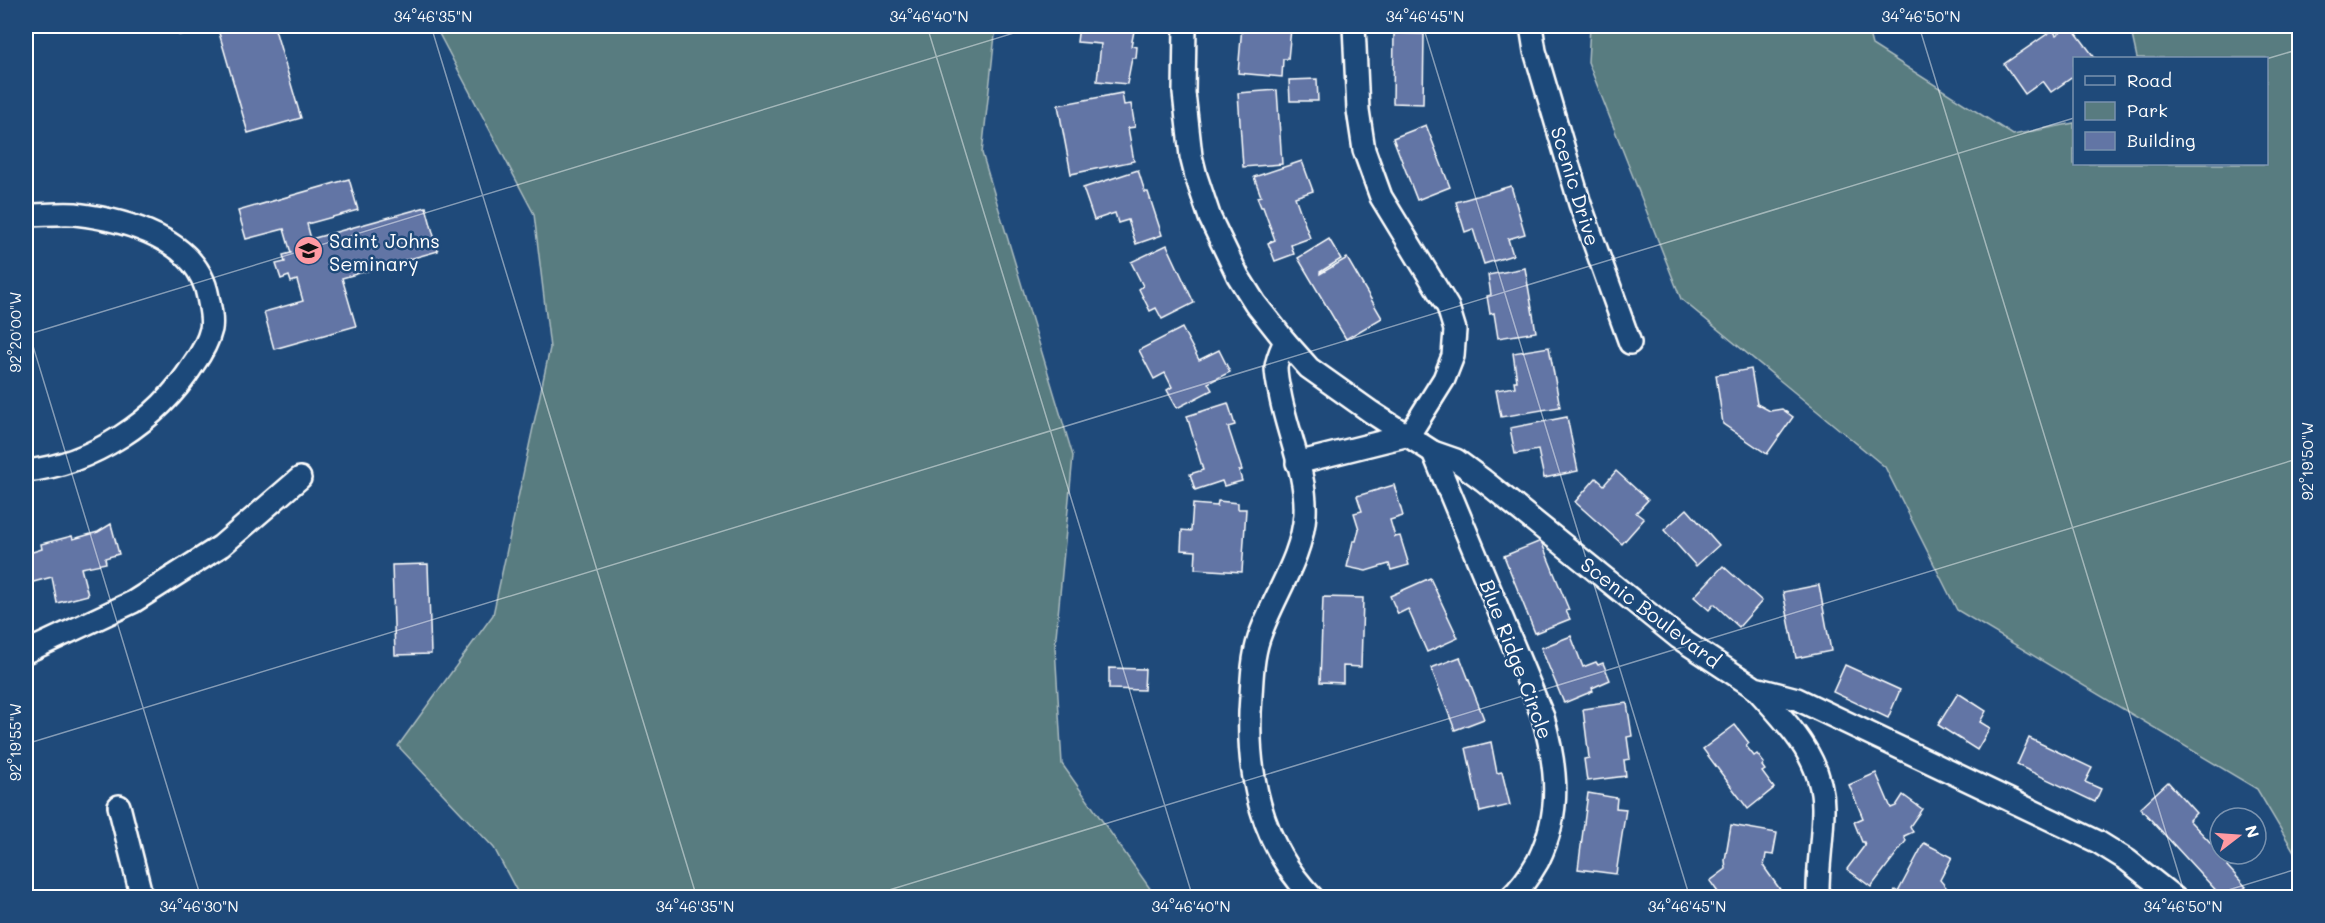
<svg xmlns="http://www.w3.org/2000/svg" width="2325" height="923" font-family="Mali,sans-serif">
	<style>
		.green { fill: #587b80; stroke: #acbdc0; stroke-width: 1.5 }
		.building { fill: #6275a5; stroke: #fff; stroke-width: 1.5 }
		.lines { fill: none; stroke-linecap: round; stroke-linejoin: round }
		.street-casing { stroke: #fff; stroke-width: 26 }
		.street { stroke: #1f4a7a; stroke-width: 21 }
		.ticks { fill: none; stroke: #fff; stroke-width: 1.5; stroke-opacity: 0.45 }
		.labels { text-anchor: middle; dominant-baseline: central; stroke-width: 5; stroke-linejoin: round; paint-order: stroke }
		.street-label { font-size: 20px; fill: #fff; stroke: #1f4a7a }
		.poi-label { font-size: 20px; fill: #fff; stroke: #1f4a7a; text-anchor: start }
		.neatline { fill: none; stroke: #fff; stroke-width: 2 }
		.ticks-label { font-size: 15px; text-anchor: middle; fill: #fff }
	</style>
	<rect width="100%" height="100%" fill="#1f4a7a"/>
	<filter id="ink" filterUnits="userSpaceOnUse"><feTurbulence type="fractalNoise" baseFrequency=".0167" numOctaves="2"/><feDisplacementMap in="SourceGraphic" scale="12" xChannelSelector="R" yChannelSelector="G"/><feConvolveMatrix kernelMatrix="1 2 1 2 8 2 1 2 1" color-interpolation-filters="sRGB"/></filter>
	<g filter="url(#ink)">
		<g class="green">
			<polygon points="435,26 996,26 982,153 1073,456 1055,647 1062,764 1156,897 520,897 494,848 398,746 493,615 550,348 534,214"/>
			<polygon points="1590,26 1867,26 1872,45 2013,135 2074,123 2074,164 2266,164 2266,58 2137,58 2130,26 2299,26 2299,860 2257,789 1957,610 1885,467 1681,299 1588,62"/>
		</g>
		<g class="building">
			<polygon points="176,26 213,26 179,35"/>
			<polygon points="217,26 274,26 301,118 248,133"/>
			<polygon points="1079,26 1135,26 1131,46 1137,47 1136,58 1132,58 1127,84 1097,81 1101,44 1077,42"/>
			<polygon points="1242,26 1281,26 1281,28 1291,29 1288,59 1283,59 1282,77 1238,73"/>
			<polygon points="2069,26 2071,26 2095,58 2074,58 2074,76 2051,92 2043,81 2025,94 2004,64 2053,30 2056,35"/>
			<polygon points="1394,33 1424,34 1423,104 1393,103"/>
			<polygon points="1317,79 1318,101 1290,101 1289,80"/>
			<polygon points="1277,90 1282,164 1243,167 1238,93"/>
			<polygon points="1122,93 1124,105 1131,104 1135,127 1128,128 1134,161 1071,174 1058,105"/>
			<polygon points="1426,125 1450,187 1417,200 1393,138"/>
			<polygon points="1302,161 1313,191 1295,197 1310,238 1291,245 1294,254 1275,261 1268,243 1275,240 1263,207 1261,207 1257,197 1261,196 1254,177"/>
			<polygon points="1138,170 1145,192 1148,192 1162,235 1136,244 1128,220 1118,223 1115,213 1094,220 1083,188"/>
			<polygon points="349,179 358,210 307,224 311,239 426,207 438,251 342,278 356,326 274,349 264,312 303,301 297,280 291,282 289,276 281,279 276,264 285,262 283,255 291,253 284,229 246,239 238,211"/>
			<polygon points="1511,186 1525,234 1508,239 1513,255 1484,264 1473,229 1465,232 1456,202"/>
			<polygon points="1329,239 1341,259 1320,272 1320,274 1347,258 1382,318 1346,339 1298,258"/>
			<polygon points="1167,245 1194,303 1162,319 1156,308 1150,311 1139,289 1143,286 1131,262"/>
			<polygon points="1525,268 1536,332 1498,338 1494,313 1490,314 1487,296 1491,295 1488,275"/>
			<polygon points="1182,328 1199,360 1219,350 1230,372 1208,383 1212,390 1177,408 1167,390 1172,387 1165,373 1154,379 1139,350"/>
			<polygon points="1549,347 1560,407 1501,417 1496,390 1515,387 1514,381 1517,381 1513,353"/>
			<polygon points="1751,369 1757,404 1770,411 1782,409 1793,417 1767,454 1723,424 1716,375"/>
			<polygon points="1228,403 1235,425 1228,427 1242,470 1239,471 1242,481 1224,486 1222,481 1195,490 1190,474 1203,470 1187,416"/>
			<polygon points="1567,417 1578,471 1544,478 1538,450 1515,454 1510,428"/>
			<polygon points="1616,471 1648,500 1636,513 1644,519 1622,544 1575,502 1596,478 1604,485"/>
			<polygon points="1394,485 1403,516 1390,520 1395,537 1400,536 1409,565 1391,570 1389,564 1366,571 1347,567 1353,541 1356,541 1359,529 1354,513 1362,511 1357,496"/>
			<polygon points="1218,501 1238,503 1238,509 1246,509 1242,572 1195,569 1196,551 1181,550 1182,530 1191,531 1193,504 1217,506"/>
			<polygon points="1687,509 1719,545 1696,566 1664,530"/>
			<polygon points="111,524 119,554 105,558 106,563 81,568 88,595 57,603 52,577 26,584 26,554 42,549 41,544 72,536 73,539 98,532"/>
			<polygon points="1541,541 1569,610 1566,611 1570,619 1535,633 1504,556"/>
			<polygon points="428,564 431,654 395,655 392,565"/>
			<polygon points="1723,566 1762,601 1739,627 1714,604 1709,610 1694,597"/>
			<polygon points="1430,578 1458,638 1427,652 1408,609 1398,614 1390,596"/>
			<polygon points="1819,585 1831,651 1796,658 1783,592"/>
			<polygon points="1323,597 1363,598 1361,667 1343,666 1343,683 1320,682"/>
			<polygon points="1571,636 1583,667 1596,662 1598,665 1603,663 1610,680 1592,688 1593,691 1564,703 1541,648"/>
			<polygon points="1460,657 1484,719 1455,730 1431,668"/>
			<polygon points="1845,665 1900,690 1888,718 1833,692"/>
			<polygon points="1109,668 1145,669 1144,690 1109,689"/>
			<polygon points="1958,693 1986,711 1980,722 1990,728 1977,750 1938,725"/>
			<polygon points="1627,703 1632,736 1627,737 1630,759 1624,760 1626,776 1587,781 1584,759 1589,758 1583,709"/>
			<polygon points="1735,725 1749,743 1746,746 1754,756 1757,754 1764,763 1762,766 1765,770 1762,772 1774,788 1748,809 1703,749"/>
			<polygon points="2029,738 2092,768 2085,782 2101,789 2095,802 2017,765"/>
			<polygon points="1491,742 1497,773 1502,772 1510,805 1480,812 1466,748"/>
			<polygon points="1876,773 1891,808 1896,806 1903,795 1922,809 1910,826 1913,832 1904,836 1906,841 1871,887 1847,869 1865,845 1864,842 1862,842 1854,822 1863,818 1849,785"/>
			<polygon points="2168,782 2196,813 2189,820 2230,863 2227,866 2246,887 2234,898 2223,898 2140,808"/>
			<polygon points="1588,793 1617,798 1616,808 1626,809 1616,874 1578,869"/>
			<polygon points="1731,825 1777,833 1773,855 1766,854 1764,867 1786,898 1722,898 1710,881 1726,869 1725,860"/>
			<polygon points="1924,843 1952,857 1940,880 1955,898 1891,898 1895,890 1898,892"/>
		</g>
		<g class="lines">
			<defs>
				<g id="street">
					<polyline points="1185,26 1184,93 1191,156 1196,176 1210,218 1238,276 1255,303 1285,341 1309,368 1371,412 1433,452 1456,460 1483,480 1679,638 1755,688 1797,699 2098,842 2127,860 2175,898"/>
					<polyline points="1531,26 1535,51 1580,204 1630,343"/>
					<path d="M26 215C42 215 59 213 75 214 126 220 198 239 208 297 210 308 213 318 211 329 208 342 201 354 193 365 158 421 92 464 26 471"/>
					<path d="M1285 341C1281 350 1277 358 1276 367 1276 376 1278 385 1280 394 1287 433 1307 474 1305 514 1302 559 1273 596 1259 638 1253 656 1252 676 1251 696 1245 770 1260 844 1313 898"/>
					<path d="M1433 452 1543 717C1557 768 1562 812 1538 861 1530 875 1522 887 1510 898"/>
					<polyline points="1297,463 1409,435 1444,379 1453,356 1455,330 1448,307 1381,197 1364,150 1358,110 1354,26"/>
					<polyline points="26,652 133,602 221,546 300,478"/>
					<path d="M1756 689C1788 724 1824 759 1823 810 1823 839 1817 868 1818 898"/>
					<polyline points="119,806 142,898"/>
				</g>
			</defs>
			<use href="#street" class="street-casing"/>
			<use href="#street" class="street"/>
		</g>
	</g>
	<path class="ticks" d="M431 26 697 898M927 26 1193 898M1423 26 1690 898M1919 26 2186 898M2266 59 2300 49M26 323 201 898M26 335 1037 26M26 744 2074 118M863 898 2300 458M2202 898 2300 868"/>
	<defs>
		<symbol id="school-disc" viewBox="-11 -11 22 22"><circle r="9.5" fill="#ff9aa2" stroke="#1f4a7a"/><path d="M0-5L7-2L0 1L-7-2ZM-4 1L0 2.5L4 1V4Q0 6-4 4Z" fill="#111"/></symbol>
	</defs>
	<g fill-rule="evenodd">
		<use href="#school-disc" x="292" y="234" width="33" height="33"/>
	</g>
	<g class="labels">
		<g class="street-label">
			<text transform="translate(1576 186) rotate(73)">Scenic Drive</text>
			<text transform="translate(1651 612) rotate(37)">Scenic Boulevard</text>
			<text transform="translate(1517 659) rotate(69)">Blue Ridge Circle</text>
		</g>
		<g class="poi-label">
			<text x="329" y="240">Saint Johns<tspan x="329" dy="23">Seminary</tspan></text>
		</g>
	</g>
	<rect width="2325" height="923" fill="none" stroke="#1f4a7a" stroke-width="66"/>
	<rect x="2073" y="57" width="195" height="108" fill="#1f4a7a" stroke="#7992af" stroke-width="1.5"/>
	<rect x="2085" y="76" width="30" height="9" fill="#1f4a7a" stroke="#7992af" stroke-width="1.5"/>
	<text x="2127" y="87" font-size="18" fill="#ffffff">Road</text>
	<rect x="2085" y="102" width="30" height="18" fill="#587b80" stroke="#7992af" stroke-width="1.5"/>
	<text x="2127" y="117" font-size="18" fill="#ffffff">Park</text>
	<rect x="2085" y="132" width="30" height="18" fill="#6275a5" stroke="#7992af" stroke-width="1.5"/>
	<text x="2127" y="147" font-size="18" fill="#ffffff">Building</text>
	<g transform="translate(2238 836) rotate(73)"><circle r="28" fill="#1f4a7a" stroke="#7992af" stroke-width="1.5"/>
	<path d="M0-4.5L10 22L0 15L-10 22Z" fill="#ff9aa2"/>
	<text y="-9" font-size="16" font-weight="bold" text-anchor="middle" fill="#ffffff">N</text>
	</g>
	<rect x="33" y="33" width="2259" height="857" class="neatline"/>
	<g class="ticks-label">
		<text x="433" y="22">34°46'35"N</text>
		<text x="929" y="22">34°46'40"N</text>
		<text x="1425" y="22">34°46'45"N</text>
		<text x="1921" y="22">34°46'50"N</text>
		<text transform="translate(16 332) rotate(-90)" y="5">92°20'00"W</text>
		<text transform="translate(2308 461) rotate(-90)" y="5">92°19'50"W</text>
		<text transform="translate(16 742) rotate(-90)" y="5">92°19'55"W</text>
		<text x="199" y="912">34°46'30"N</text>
		<text x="695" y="912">34°46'35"N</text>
		<text x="1191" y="912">34°46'40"N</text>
		<text x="1687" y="912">34°46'45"N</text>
		<text x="2183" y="912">34°46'50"N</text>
	</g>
</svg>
